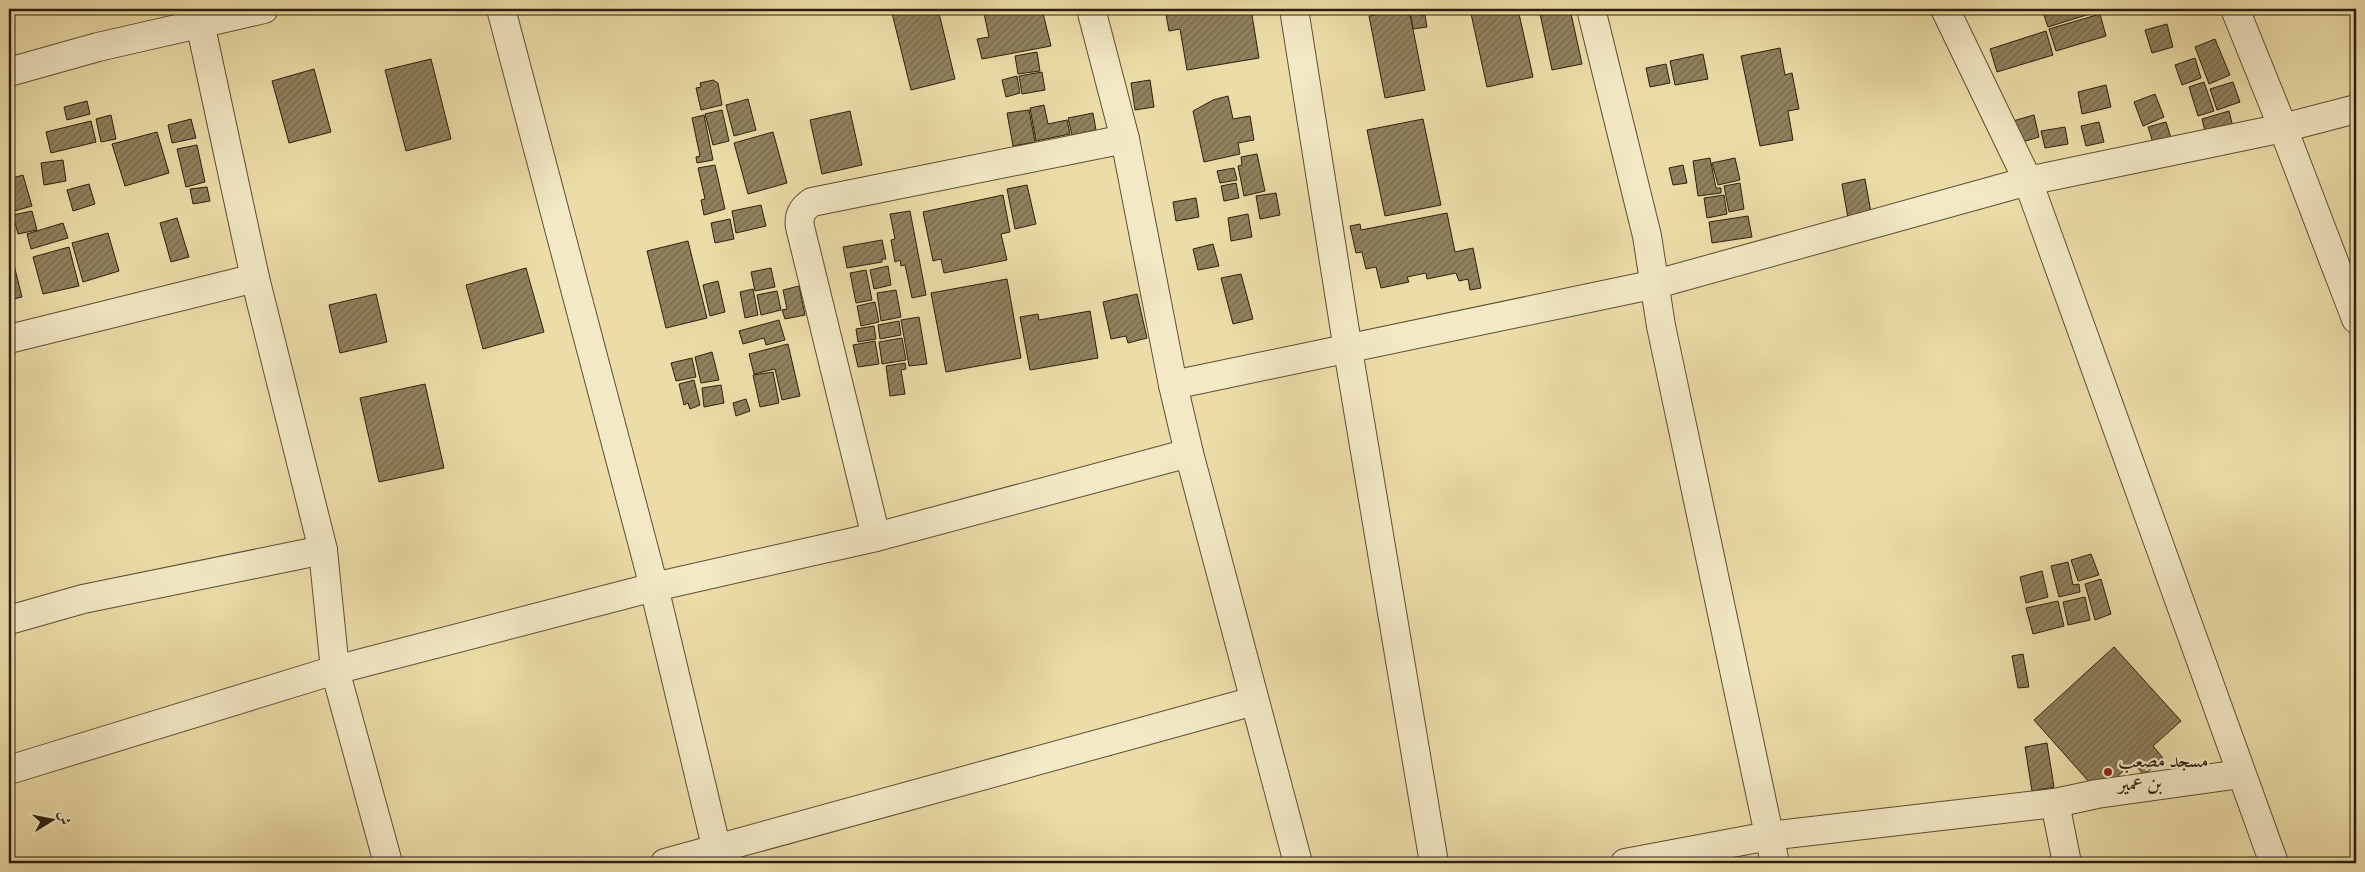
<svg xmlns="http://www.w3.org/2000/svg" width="2365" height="872" font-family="'EB Garamond',Amiri,serif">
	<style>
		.building { fill: url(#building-hatch); stroke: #2c1f0e }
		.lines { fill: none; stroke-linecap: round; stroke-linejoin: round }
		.minor-casing { stroke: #5c4e34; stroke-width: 30 }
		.minor { stroke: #f3e9c6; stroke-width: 28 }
		.poi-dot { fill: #8f2418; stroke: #f3e9c6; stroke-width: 2 }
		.labels { text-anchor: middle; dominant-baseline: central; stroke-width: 4.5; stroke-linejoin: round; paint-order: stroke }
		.poi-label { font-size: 20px; fill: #2c1f0e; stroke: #f3e9c6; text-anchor: start }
	</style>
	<defs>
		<pattern id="building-hatch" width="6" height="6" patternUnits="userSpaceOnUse" patternTransform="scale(1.25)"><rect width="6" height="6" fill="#90825e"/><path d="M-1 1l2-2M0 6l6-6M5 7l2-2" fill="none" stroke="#766a4c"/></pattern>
	</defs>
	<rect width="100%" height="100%" fill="#ecdda8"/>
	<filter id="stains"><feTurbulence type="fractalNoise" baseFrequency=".004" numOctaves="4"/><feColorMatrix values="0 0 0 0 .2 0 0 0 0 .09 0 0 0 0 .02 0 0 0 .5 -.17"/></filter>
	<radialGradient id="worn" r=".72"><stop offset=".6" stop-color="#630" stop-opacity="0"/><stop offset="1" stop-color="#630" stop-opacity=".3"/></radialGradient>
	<g class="building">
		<polygon points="891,9 938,9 955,79 911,90"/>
		<polygon points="983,9 1042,9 1051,46 982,59 977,39 989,37"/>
		<polygon points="1165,9 1251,9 1259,58 1187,70 1180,29 1169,31"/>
		<polygon points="1409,9 1425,90 1385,98 1369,16"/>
		<polygon points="1470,9 1518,9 1533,77 1487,87"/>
		<polygon points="1539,9 1570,9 1582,64 1552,70"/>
		<polygon points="2042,9 2095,9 2096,12 2048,27"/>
		<polygon points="1420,10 1421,16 1425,15 1427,27 1413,29 1410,11"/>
		<polygon points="2100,14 2106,36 2056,51 2049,29"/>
		<polygon points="2167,24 2173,47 2152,53 2145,30"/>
		<polygon points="2046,31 2053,55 1997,72 1990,49"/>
		<polygon points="2215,39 2230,75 2209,84 2195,47"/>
		<polygon points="1780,48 1785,75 1792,73 1799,109 1788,111 1793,140 1760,146 1741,56"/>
		<polygon points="1037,52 1040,71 1018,74 1015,56"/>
		<polygon points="1703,54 1708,79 1675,85 1670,61"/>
		<polygon points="2195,58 2201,78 2182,85 2175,65"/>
		<polygon points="431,59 451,139 406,151 385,70"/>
		<polygon points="1666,64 1670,83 1650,87 1646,68"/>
		<polygon points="314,69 331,132 289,143 272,81"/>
		<polygon points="1042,72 1045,90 1022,94 1019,76"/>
		<polygon points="1017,76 1020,93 1006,97 1002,80"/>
		<polygon points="713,80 718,83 722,105 701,110 696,88 701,87 700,83"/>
		<polygon points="1150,80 1154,107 1135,110 1131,83"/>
		<polygon points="2204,82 2214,111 2198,116 2189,87"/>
		<polygon points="2233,82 2240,102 2217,110 2210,89"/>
		<polygon points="2106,85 2111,107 2082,114 2078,92"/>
		<polygon points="2155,94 2164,117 2143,126 2134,102"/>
		<polygon points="1228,96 1233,119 1250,116 1254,140 1238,143 1240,154 1204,162 1193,111 1213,100"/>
		<polygon points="748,99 756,130 734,136 726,105"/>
		<polygon points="87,101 90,114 67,120 64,107"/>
		<polygon points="1044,105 1048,124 1067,120 1070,134 1036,141 1030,108"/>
		<polygon points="722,110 729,141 713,145 705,114"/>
		<polygon points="1029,110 1035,142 1013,146 1007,113"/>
		<polygon points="850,111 862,165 822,174 810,120"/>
		<polygon points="2229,111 2233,127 2206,135 2202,119"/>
		<polygon points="1093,113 1096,130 1072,135 1068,118"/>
		<polygon points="111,115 116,139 101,142 96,119"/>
		<polygon points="704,115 713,160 697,163 696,157 700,156 692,118"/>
		<polygon points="2034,115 2039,137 2019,143 2013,121"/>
		<polygon points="191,119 196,138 172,143 168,125"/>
		<polygon points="1423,119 1441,205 1385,216 1367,130"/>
		<polygon points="91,121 96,142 51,153 46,132"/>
		<polygon points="2099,122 2104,142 2086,146 2081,126"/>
		<polygon points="2166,122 2172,141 2154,146 2148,127"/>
		<polygon points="2065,127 2068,144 2045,148 2041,131"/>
		<polygon points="157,132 169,173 125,186 112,144"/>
		<polygon points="773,132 787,183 748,194 734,143"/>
		<polygon points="197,145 205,182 186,187 177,149"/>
		<polygon points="1257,154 1265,191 1244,196 1238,166 1242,165 1241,157"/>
		<polygon points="1710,158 1716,188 1721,188 1721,193 1698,196 1693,161"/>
		<polygon points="1735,158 1740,180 1718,185 1712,163"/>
		<polygon points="63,160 66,181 44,185 41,163"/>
		<polygon points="715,165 725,209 704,215 701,200 705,199 698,168"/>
		<polygon points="1683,165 1687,183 1673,185 1669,168"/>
		<polygon points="1234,168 1237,180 1220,183 1217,171"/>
		<polygon points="23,175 32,206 11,212 9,204 9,179"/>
		<polygon points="1865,179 1871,213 1848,218 1842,184"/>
		<polygon points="1236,183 1239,198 1224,201 1221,186"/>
		<polygon points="1740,183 1744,209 1729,212 1724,186"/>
		<polygon points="89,184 95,204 73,211 67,190"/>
		<polygon points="1027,185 1036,224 1015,229 1007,189"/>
		<polygon points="207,187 210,201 193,204 190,189"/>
		<polygon points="1276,193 1280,215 1260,219 1256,196"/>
		<polygon points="1003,195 1010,232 1001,234 1007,260 944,273 941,259 933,261 923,212"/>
		<polygon points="1724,195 1727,214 1707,218 1704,198"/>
		<polygon points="1196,198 1199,217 1176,221 1173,202"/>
		<polygon points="761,205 766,226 736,233 732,211"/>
		<polygon points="32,211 37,230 18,234 13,215"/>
		<polygon points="910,211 926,295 912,298 905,265 901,266 900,260 895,262 891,240 895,239 890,214"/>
		<polygon points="1447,213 1455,252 1473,248 1481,288 1470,290 1468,279 1459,281 1456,273 1427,279 1426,273 1407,277 1409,282 1381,288 1376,267 1366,269 1362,252 1356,253 1350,226 1360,224 1361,230"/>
		<polygon points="1248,214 1252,237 1231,241 1228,218"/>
		<polygon points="1748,216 1752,237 1712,243 1709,222"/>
		<polygon points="177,218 189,257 171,262 160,223"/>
		<polygon points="730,219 734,239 715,243 711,223"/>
		<polygon points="63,223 68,238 31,249 27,234"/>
		<polygon points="108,233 119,271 83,282 72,243"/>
		<polygon points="882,240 886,259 882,259 882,262 847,268 843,247"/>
		<polygon points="688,241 707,318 666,328 647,251"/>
		<polygon points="1213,244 1219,266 1198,270 1193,249"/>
		<polygon points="69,247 79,286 43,294 33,257"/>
		<polygon points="13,261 22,297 9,300 9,262"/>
		<polygon points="888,266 891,285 874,289 870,270"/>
		<polygon points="526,268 544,332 483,349 466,285"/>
		<polygon points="771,268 775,287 755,291 751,272"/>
		<polygon points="866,270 872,300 856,303 850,273"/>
		<polygon points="1241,274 1253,319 1233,324 1221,278"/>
		<polygon points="1007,279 1021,358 946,372 931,293"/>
		<polygon points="718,281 725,312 710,316 703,285"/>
		<polygon points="799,286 805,315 785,319 782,310 787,309 783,290"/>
		<polygon points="753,289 758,315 745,318 740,292"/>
		<polygon points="896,290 901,317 881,321 877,293"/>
		<polygon points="777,291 781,310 761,315 757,295"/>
		<polygon points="376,294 387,342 340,353 329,305"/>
		<polygon points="1137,294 1147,338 1128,343 1126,336 1111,339 1103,302"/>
		<polygon points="875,302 879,322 861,326 857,306"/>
		<polygon points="1090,311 1098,358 1030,370 1020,317 1038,314 1039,320"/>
		<polygon points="919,317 927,364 909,366 901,320"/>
		<polygon points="779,320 785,340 766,345 764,338 743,344 739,331"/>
		<polygon points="899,321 901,335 880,339 878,325"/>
		<polygon points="874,326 876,339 858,342 856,329"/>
		<polygon points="902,338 906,360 882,364 879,342"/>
		<polygon points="875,341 879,364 858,367 853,345"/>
		<polygon points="788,344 800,396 782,400 775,369 754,374 749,354"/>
		<polygon points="712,352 719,380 701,383 695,357"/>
		<polygon points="692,358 696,377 676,381 671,363"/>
		<polygon points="905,363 906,369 901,370 905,394 890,396 886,366"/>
		<polygon points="773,372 779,403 760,407 753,375"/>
		<polygon points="694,380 700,405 690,409 688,403 684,405 679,384"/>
		<polygon points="425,384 444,468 379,482 360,398"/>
		<polygon points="721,385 724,403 704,407 702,388"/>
		<polygon points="746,399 750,411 736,416 733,403"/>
		<polygon points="2091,554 2099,575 2078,581 2071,560"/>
		<polygon points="2068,562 2073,585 2079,584 2080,592 2059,597 2051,566"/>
		<polygon points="2042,571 2048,597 2026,603 2020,577"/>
		<polygon points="2101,579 2111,614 2095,620 2085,584"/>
		<polygon points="2085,597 2090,620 2068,625 2063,602"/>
		<polygon points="2058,601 2064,626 2033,634 2026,608"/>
		<polygon points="2114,647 2181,721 2153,746 2163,758 2144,775 2133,762 2099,793 2034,720"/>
		<polygon points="2023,654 2029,687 2018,688 2012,656"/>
		<polygon points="2047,743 2054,787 2032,791 2025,747"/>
	</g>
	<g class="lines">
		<defs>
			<g id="minor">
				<polyline points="197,9 255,278 323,550 335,670 388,863"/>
				<polyline points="501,9 654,587 720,863"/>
				<polyline points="1091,9 1125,139 1173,385 1189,453 1298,863"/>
				<polyline points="1294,9 1348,350 1434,863"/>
				<polyline points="1591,9 1647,236 1661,326 1775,863"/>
				<polyline points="1945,9 2028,181 2274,863"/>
				<polyline points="2235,9 2283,128 2356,319"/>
				<polyline points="9,72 98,47 264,9"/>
				<polyline points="9,339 255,278"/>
				<polyline points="1173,385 1656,284 2028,181 2283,128 2356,109"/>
				<path d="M876 537 800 227C798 215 803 208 812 202L1125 139"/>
				<polyline points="9,620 83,599 323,550"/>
				<polyline points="9,770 335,670 654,587 876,537 1189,453"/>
				<polyline points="2055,803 2067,863"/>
				<polyline points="665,863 1254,701"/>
				<polyline points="1625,863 1769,836 2055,803 2097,794 2241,774"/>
			</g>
		</defs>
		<use href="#minor" class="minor-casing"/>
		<use href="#minor" class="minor"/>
	</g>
	<circle class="poi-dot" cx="2108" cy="772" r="5"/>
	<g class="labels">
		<g class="poi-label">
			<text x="2118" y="760">مسجد مصعب<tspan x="2118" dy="23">بن عمير</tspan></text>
		</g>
	</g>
	<rect width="2365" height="872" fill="none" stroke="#ecdda8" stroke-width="30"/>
	<rect x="10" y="10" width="2345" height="852" fill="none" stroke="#2c1f0e" stroke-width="2.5"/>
	<rect x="15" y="15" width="2335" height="842" fill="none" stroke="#2c1f0e"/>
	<g transform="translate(52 820) rotate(80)" stroke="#f3e9c6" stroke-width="4" paint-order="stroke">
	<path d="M0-4L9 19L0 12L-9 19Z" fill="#2c1f0e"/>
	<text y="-8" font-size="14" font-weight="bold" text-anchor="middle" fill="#2c1f0e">ش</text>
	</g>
	<rect width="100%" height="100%" filter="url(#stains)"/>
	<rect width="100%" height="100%" fill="url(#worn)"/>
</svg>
